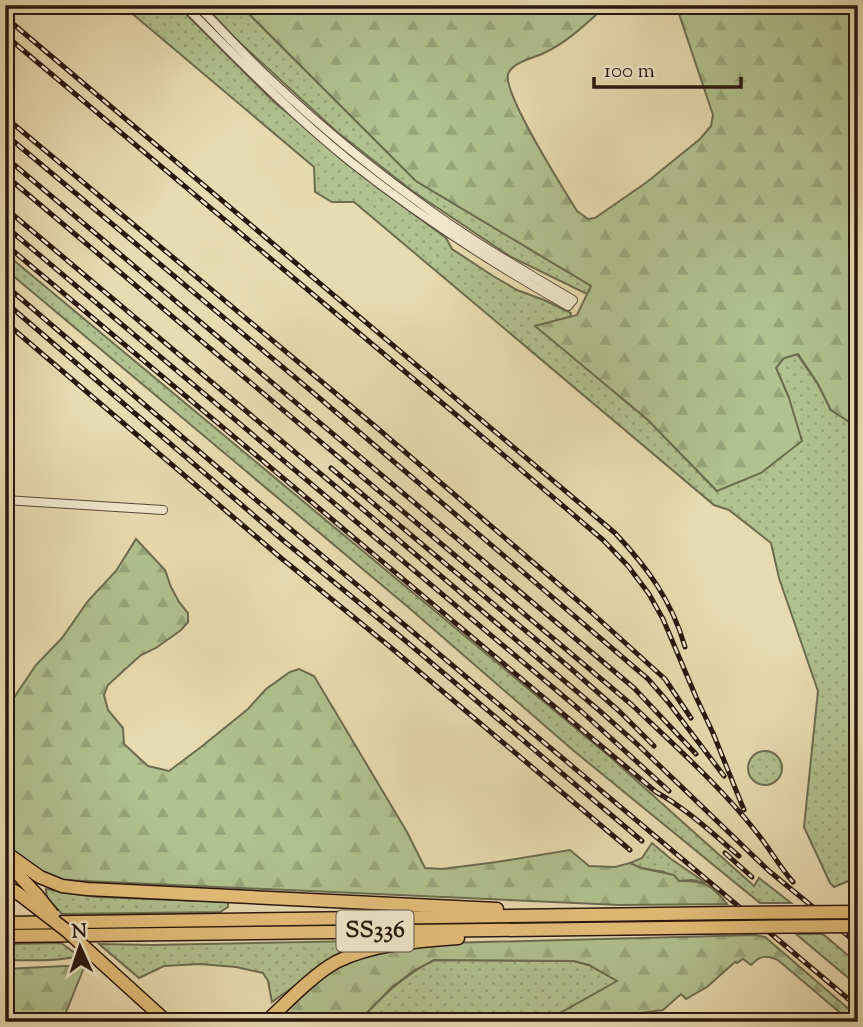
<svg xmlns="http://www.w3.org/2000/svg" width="863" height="1027" font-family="'Sorts Mill Goudy',serif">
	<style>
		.grass { fill: url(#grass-dots); stroke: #6c6c4f; stroke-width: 2 }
		.forest { fill: url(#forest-firs); stroke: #6c6c4f; stroke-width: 2 }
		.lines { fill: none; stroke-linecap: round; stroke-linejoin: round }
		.minor-casing { stroke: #584738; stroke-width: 10 }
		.primary-casing { stroke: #28160f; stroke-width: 15 }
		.trunk-casing { stroke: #28160f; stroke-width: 15 }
		.minor { stroke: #f1e8cc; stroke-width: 8 }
		.primary { stroke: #e4be78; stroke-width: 12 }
		.trunk { stroke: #e4be78; stroke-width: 12 }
		.rail-casing { stroke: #28160f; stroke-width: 5 }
		.rail { stroke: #f1e8cc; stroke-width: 2.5; stroke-dasharray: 8; stroke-linecap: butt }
		.primary-bridge-casing { stroke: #28160f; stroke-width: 15; stroke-linecap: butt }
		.trunk-bridge-casing { stroke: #28160f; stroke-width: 15; stroke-linecap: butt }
		.primary-bridge { stroke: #e4be78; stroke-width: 12 }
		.trunk-bridge { stroke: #e4be78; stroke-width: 12 }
		.labels { text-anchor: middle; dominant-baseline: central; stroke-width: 7; stroke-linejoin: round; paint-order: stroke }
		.shield { fill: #f1e8cc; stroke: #645548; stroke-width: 2 }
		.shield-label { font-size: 24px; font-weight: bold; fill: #28160f }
	</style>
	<defs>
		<pattern id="grass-dots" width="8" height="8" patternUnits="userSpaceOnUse" patternTransform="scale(1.75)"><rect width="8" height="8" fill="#b1c18f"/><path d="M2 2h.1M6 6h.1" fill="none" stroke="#98a57a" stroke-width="1.8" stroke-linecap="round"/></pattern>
		<pattern id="forest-firs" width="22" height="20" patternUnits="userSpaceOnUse" patternTransform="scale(1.75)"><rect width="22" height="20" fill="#b1c18f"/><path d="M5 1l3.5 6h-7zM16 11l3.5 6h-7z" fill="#98a57a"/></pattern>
	</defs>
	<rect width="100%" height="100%" fill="#e9dbb1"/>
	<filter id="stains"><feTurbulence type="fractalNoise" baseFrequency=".00286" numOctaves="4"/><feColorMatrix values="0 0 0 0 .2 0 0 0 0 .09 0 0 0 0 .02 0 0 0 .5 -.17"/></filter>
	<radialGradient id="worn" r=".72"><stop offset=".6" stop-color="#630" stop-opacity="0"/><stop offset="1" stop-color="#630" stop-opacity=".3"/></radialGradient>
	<g class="grass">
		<polygon points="122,5 177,5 274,102 387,194 446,238 452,249 493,276 517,290 544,300 571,313 570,317 536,326 648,420 717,491 789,398 776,368 784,358 797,354 818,384 831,410 848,421 858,413 858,877 834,887 830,883 804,827 818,691 779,578 771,543 729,510 714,505 354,202 332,202 315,192 314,167"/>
		<polygon points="204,5 240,5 416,181 592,286 587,294 511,257 411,190 336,131 236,39"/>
		<polygon points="5,253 609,756 754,886 759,878 791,903 760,903 574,751 408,607 5,269"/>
		<circle cx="765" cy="768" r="17"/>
		<polygon points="652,843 671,859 706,883 692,880 679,881 664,872 641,868 630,863 642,858"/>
		<polygon points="46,889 97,897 228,902 228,907 220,912 62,914 47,898"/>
		<polygon points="796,934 823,934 858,964 858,986"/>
		<polygon points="357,941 272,1002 268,981 263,973 236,967 200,964 164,966 139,978 99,944 152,945"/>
		<path d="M61 943 79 956C55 962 30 960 5 960V944Z"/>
		<path d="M434 960 574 961 589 965 618 981 544 1022H358C382 997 402 976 434 960Z"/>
	</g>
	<g class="forest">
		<path d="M240 5H607C587 23 567 43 542 54 532 58 515 62 509 72 498 87 565 191 577 211L588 219 595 218 647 182 700 139 711 126 713 115 676 5H858V413L848 421 831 410 818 384 798 354 784 358 776 368 789 398 802 441 761 473 717 491 648 420 535 326 577 315 591 286 416 181Z"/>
		<path d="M136 539 165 570 171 587 179 602 188 613V622L181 630 156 648 141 655 132 663 108 685 104 695 108 710 123 728 124 744 148 766 169 771 201 747 248 709 266 689 290 672 299 669 314 676 407 832 425 868 442 869 497 862 570 850 589 866 615 867 630 863 641 868 674 875 679 881C704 880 712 885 727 904L620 905 63 880 42 872 5 847V711L36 665 62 638 88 601 116 571Z"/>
		<path d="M755 935 765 937 858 1017V1022H851L778 960C766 955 761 955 751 965L743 959 737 963 735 962 707 987 686 999 681 994 663 1010 633 1014 618 1022H544L617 981 589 965 574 961 434 960 415 970 392 987 358 1022H272L334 967 368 953 446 943Z"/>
		<polygon points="85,965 62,1022 5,1022 5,969"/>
	</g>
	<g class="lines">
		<defs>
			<g id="minor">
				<path d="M184 5C238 59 291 114 351 162 419 216 492 263 568 306L573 300C521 269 468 239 420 203 368 166 319 125 272 81 246 57 222 30 197 5"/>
				<polyline points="5,500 163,510"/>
			</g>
			<g id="primary">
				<polyline points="5,860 37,895"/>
				<polyline points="5,886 16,892 27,900"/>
				<polyline points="91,953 167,1022"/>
			</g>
			<g id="trunk">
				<polyline points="5,852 40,877 62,886 87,889 497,909"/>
				<polyline points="5,923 733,913"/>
				<polyline points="5,936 745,927"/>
				<path d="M266 1022C285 1004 314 974 336 962 372 944 418 941 458 938"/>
			</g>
		</defs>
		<use href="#minor" class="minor-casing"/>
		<use href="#primary" class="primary-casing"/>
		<use href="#trunk" class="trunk-casing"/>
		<use href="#minor" class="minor"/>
		<use href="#primary" class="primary"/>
		<use href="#trunk" class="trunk"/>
		<defs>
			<g id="rail">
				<path d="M5 17 615 533C647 567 672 601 685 647"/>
				<polyline points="5,35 479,434 603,540 628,566 649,594 663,619 696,697 713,733 744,810"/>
				<polyline points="5,117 376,427 591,612 665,679 691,718"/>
				<polyline points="5,134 310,390 648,679 668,702 724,776"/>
				<polyline points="5,157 634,688 696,754"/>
				<path d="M5 175 632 705C675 746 721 787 757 833 770 849 779 866 793 882"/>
				<polyline points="5,208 347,496 601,712 637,744 769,871 858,944"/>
				<polyline points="5,226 581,711 669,791"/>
				<path d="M5 244 656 792C687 809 712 833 739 856"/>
				<polyline points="5,285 236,483 858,1007"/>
				<polyline points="5,302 285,542 401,637 642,841"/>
				<polyline points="5,322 281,558 389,646 630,850"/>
				<polyline points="331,468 569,667 619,711 654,746"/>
				<polyline points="725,853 752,877"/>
			</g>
		</defs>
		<use href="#rail" class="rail-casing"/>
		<use href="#rail" class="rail"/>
		<defs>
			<g id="primary-bridge">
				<polyline points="37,895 53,915"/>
				<polyline points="27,900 67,931 91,953"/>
			</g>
			<g id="trunk-bridge">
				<polyline points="733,913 858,912"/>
				<polyline points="745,927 858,926"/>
			</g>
		</defs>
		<use href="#primary-bridge" class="primary-bridge-casing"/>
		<use href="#trunk-bridge" class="trunk-bridge-casing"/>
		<use href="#primary-bridge" class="primary-bridge"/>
		<use href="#trunk-bridge" class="trunk-bridge"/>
	</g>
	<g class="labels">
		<rect class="shield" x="336.5" y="910.5" width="77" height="41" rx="5"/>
		<g class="shield-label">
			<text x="375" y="931">SS336</text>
		</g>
	</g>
	<rect width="863" height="1027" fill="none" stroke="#e9dbb1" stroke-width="28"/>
	<rect x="7" y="7" width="849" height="1013" fill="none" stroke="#28160f" stroke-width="3.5"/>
	<rect x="14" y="14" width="835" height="999" fill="none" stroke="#28160f" stroke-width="2"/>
	<g transform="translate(80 947) rotate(357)" stroke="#f1e8cc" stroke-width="5" paint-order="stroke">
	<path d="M0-5L12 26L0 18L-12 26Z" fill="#28160f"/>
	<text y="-10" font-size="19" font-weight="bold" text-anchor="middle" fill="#28160f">N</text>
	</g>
	<path d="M594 77v10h147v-10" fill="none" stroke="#28160f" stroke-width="3.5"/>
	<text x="604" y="77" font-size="21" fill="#28160f" stroke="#f1e8cc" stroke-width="5" paint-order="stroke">100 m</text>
	<rect width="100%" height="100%" filter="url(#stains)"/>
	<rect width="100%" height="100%" fill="url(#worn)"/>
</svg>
